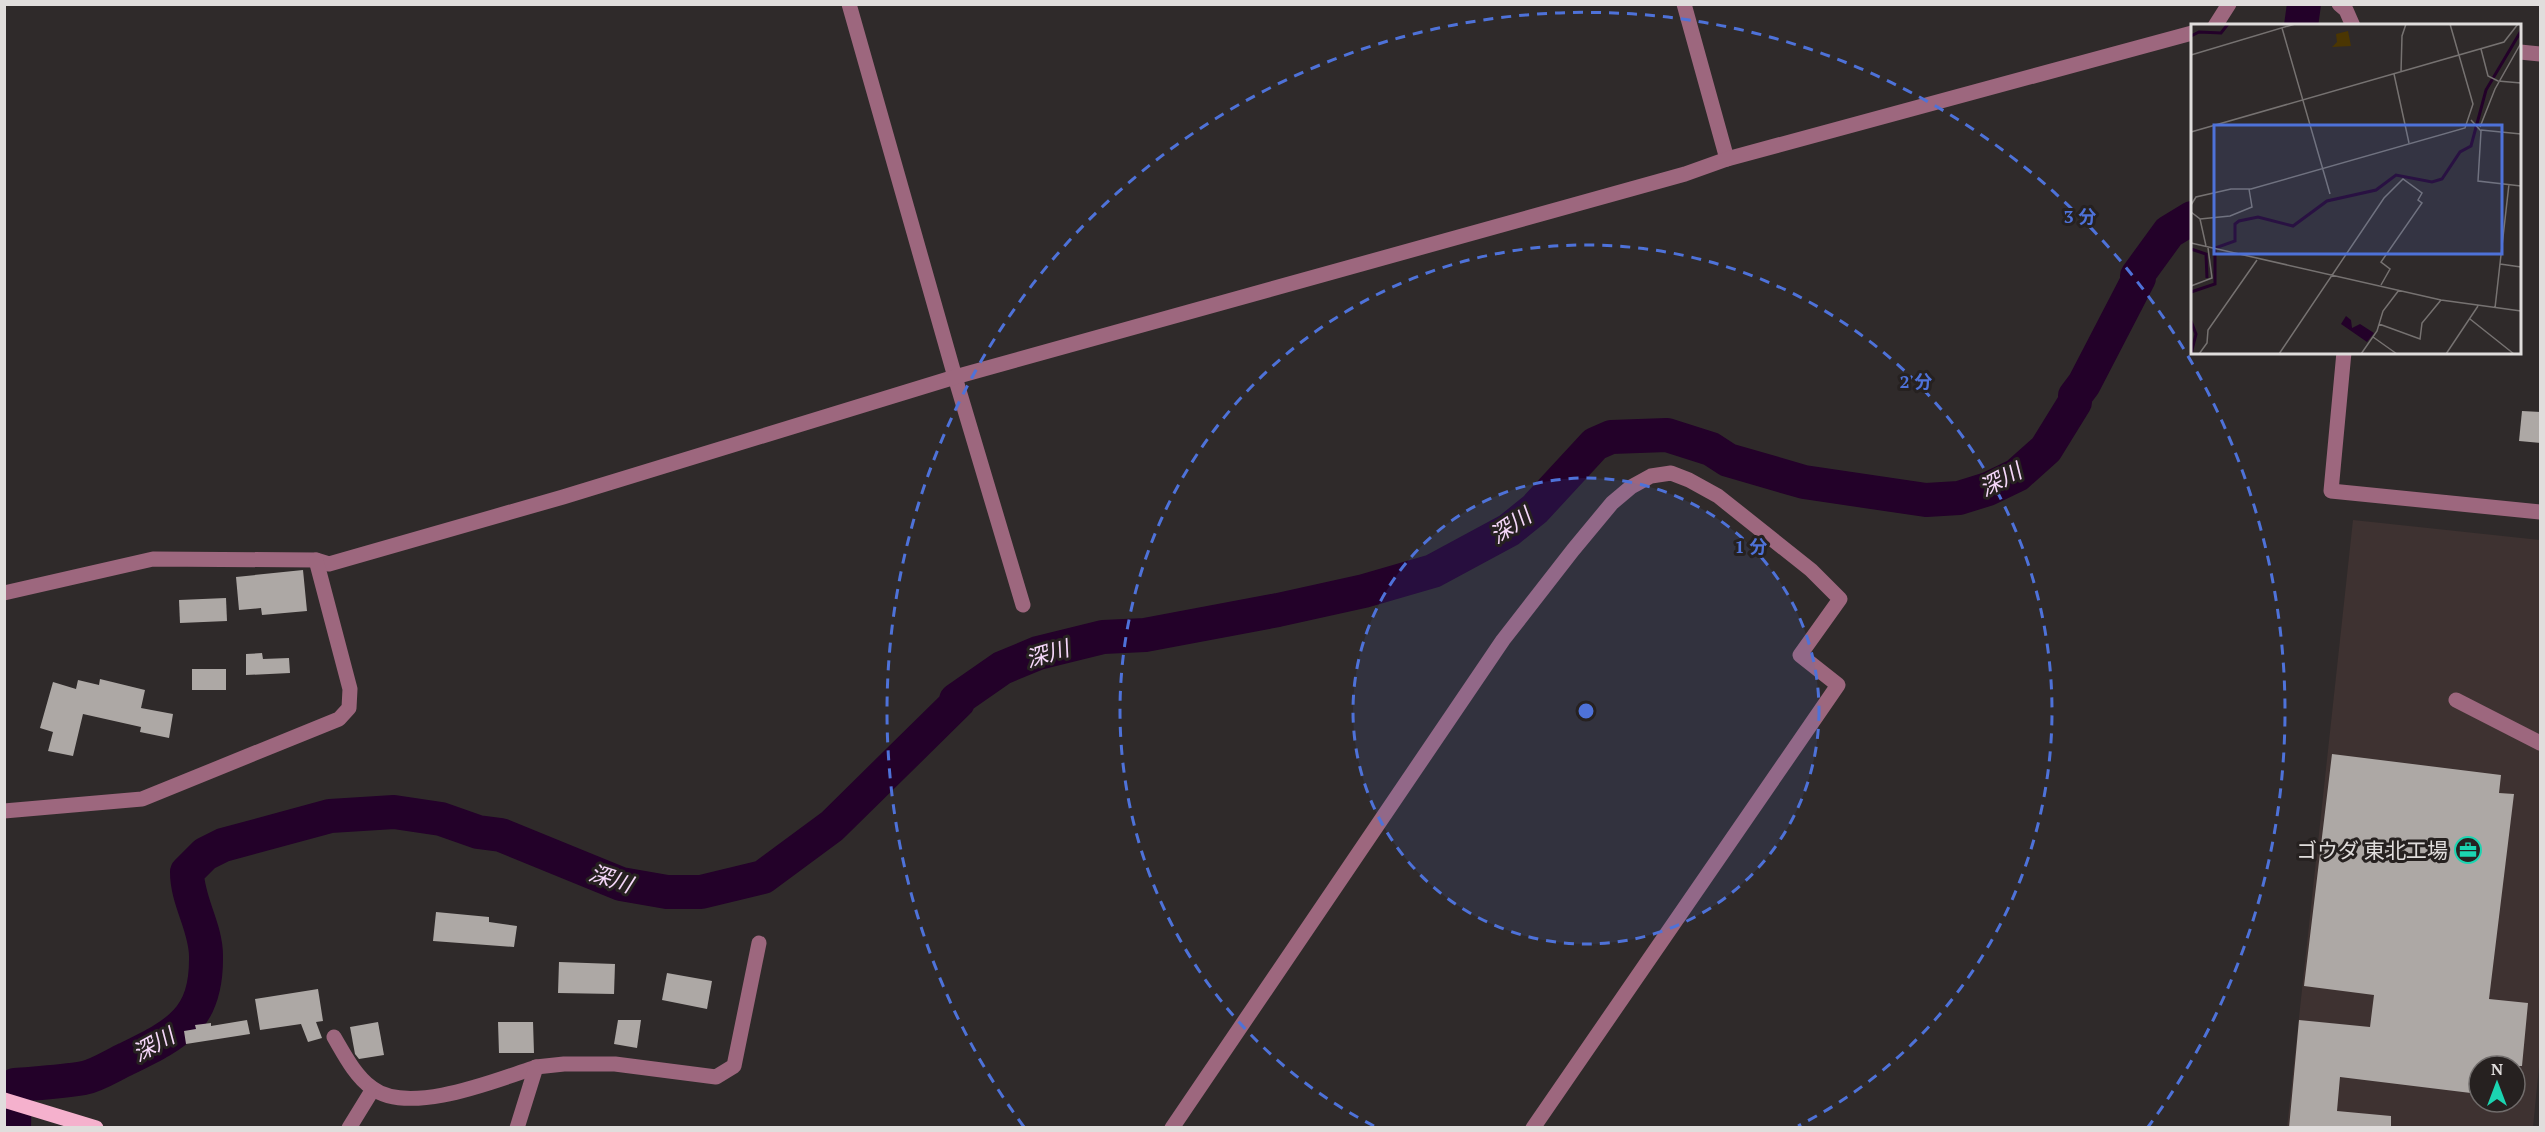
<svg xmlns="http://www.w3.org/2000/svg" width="2545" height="1132" font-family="'PT Serif','Noto Sans JP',serif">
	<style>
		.built { fill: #3e3231; fill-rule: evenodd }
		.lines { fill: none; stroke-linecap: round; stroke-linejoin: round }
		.river { stroke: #230129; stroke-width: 34 }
		.building { fill: #ada8a5 }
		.minor { stroke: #9d677e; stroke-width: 15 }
		.major { stroke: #f5b1cd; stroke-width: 15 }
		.ring { fill: none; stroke: #4e72d9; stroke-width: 3; stroke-dasharray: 10 8 }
		.labels { text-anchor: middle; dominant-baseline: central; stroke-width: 6; stroke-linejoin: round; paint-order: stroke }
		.poi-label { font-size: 21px; fill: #e0dddc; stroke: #262120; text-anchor: end }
		.water-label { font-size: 22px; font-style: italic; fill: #f6d8fa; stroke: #262120 }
		.inset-river { fill: none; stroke: #230129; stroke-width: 3 }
		.inset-road { fill: none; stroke: #767271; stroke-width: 1.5 }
		.view { fill: #4e72d9; fill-opacity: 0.15; stroke: #4e72d9; stroke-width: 3 }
		.inset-edge { fill: none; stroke: #e0dddc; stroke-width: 3 }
		.centre { fill: #4e72d9; stroke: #262120; stroke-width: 3 }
		.ring-label { font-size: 18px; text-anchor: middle; font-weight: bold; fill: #4e72d9; stroke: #262120; stroke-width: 6; stroke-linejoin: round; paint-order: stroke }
	</style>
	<rect width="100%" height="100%" fill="#2f2a2a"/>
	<path class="built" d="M2353 520 2540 540V1057L2533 1127 2287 1128ZM2479 1066H2515V1102H2479Z"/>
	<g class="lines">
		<g class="river">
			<polyline points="2301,26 2304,4"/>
			<path d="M14 1128 15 1085C38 1083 61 1082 84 1078 98 1075 113 1065 126 1059 177 1034 207 1020 206 956 206 927 187 901 187 872L205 854 223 845 330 816 394 812 441 819 478 832 501 835 621 884 667 892H701L763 877 832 826 958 702 956 700 1002 668 1038 653 1103 637 1145 635 1278 610 1364 591 1433 571 1509 530 1535 509 1595 444 1611 437 1667 435 1711 449 1728 460 1804 482 1926 500 1959 498 1988 489 2017 475 2046 449 2075 402V396L2084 384 2139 278 2137 276 2169 232 2192 218"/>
		</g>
	</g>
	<g class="building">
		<polygon points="2522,411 2541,412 2541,443 2519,441"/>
		<polygon points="303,570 307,611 262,615 261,608 239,610 236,577"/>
		<polygon points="226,598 227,621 180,623 179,600"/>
		<polygon points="262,653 263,659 289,658 290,673 246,675 246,654"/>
		<rect x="192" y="669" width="34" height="21"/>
		<polygon points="100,679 145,690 141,708 173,714 169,738 140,732 141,727 83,714 73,756 48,751 53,732 40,728 53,682 76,689 78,680 99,685"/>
		<polygon points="2332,754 2501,775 2499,793 2514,794 2489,999 2528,1003 2522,1066 2479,1066 2479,1094 2340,1077 2337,1111 2391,1116 2391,1128 2289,1128 2299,1020 2370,1027 2374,995 2304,986"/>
		<polygon points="436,912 489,917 489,922 517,926 514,947 433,941"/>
		<polygon points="559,962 615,964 614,994 558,993"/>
		<polygon points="667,973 712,981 707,1009 662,1000"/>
		<polygon points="318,989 323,1021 316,1022 322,1038 308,1042 301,1024 260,1030 255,999"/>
		<polygon points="247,1020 250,1034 186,1044 184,1031 196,1029 195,1025 211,1023 211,1026"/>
		<polygon points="618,1020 641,1020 637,1048 614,1044"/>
		<polygon points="378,1022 384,1055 359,1059 355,1054 350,1027"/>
		<polygon points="498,1022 533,1022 534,1053 499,1053"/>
	</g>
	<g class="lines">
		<g class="minor">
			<polyline points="849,4 955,377 1023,605"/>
			<polyline points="1684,4 1727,159"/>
			<polyline points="2339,4 2346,10 2353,26"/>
			<polyline points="2215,26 2229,4"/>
			<polyline points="2520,52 2540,54"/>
			<polyline points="2344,352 2331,491 2540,512"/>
			<polyline points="4,593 153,559 316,560 329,564 563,497 955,377 1685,174 1727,159 2192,33"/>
			<polyline points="2456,700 2540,743"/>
			<polyline points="4,811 142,799 339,719 349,708 350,689 316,560"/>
			<path d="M334 1037C344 1054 355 1076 372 1088 409 1116 497 1080 536 1067"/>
			<polyline points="349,1128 373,1089"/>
			<polyline points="517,1128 536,1067 564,1064 615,1064 716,1077 734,1066 759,943"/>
			<polyline points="1172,1128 1503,640 1573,550 1612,503 1631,487 1651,476 1671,473 1689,480 1718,496 1811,570 1840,599 1800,655 1838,685 1533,1128"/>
		</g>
		<polyline class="major" points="4,1100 96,1128"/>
	</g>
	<circle cx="1586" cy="711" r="233" fill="#4e72d9" fill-opacity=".12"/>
	<g class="ring">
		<circle cx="1586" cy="711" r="233"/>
		<path d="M1374 1126A466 466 0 1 1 1798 1126"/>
		<path d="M1024 1127A699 699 0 1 1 2148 1127"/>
	</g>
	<defs>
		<symbol id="office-ring" viewBox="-11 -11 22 22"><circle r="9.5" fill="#262120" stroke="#1bd5b1" stroke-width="1.5"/><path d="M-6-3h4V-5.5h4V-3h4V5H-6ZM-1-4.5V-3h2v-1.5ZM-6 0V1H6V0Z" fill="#1bd5b1"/></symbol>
	</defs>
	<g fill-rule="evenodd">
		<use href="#office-ring" x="2453" y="835" width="30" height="30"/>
	</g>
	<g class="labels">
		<g class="poi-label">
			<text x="2448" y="850">ゴウダ 東北工場</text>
		</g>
		<g class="water-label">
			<text transform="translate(2000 479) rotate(-28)">深川</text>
			<text transform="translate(1510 525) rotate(-34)">深川</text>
			<text transform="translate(1047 653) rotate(-17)">深川</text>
			<text transform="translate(611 878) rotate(18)">深川</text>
			<text transform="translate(153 1044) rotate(-29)">深川</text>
		</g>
	</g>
	<g transform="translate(2191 24)">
		<rect width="330" height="330" fill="#2f2a2a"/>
		<path d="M157 7 160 22 141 23 146 18 145 10Z" fill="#4b3602"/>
		<path d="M155 292 160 296 161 304 169 300 183 309 176 318 150 300Z" fill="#230129"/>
		<path class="inset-river" d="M0 12 8 8 30 9 37 0M0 225 15 230 16 254M0 268 24 260V224L44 217V200L48 197 67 193 102 202 136 177 185 166 205 151 241 158 251 155 269 128 280 122 295 66 330 7M0 297 5 310 0 330"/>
		<path class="inset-road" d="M91 4 139 170M290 25 297 52 307 57 330 59M0 31 104 0M210 48 211 12 215 0M203 50 218 119M280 96 290 107 287 157 330 162M289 103 304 65 330 19M290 106 330 110M0 108 313 18 327 0M0 181 5 173 40 165H60L274 104 282 80 259 0M0 188 9 195 15 222M9 195 39 192 61 183 58 165M0 219 250 276 330 287M309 240 330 243M0 262 21 254 17 224M304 284 318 160M279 295 323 330M188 300 229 315 231 299 250 276M182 313 206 330M8 330 16 319 17 306 66 236M88 330 193 174 212 155 231 169 227 176 231 179 190 238 199 245 190 261M170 330 186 307 192 287 208 266M255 330 287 282"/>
		<path class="view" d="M23 101H311V230H23Z"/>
		<rect width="330" height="330" class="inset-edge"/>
	</g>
	<circle cx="1586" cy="711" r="9" class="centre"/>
	<g class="ring-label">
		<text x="2080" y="223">3 分</text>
		<text x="1916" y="388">2 分</text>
		<text x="1751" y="553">1 分</text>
	</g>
	<rect width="2545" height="1132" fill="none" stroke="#e0dddc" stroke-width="12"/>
	<g transform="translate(2497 1084)"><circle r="28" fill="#262120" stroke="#706c6b" stroke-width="1.5"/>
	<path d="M0-4.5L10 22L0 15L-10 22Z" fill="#1bd5b1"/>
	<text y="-9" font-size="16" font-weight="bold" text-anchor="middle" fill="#e0dddc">N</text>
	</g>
</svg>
